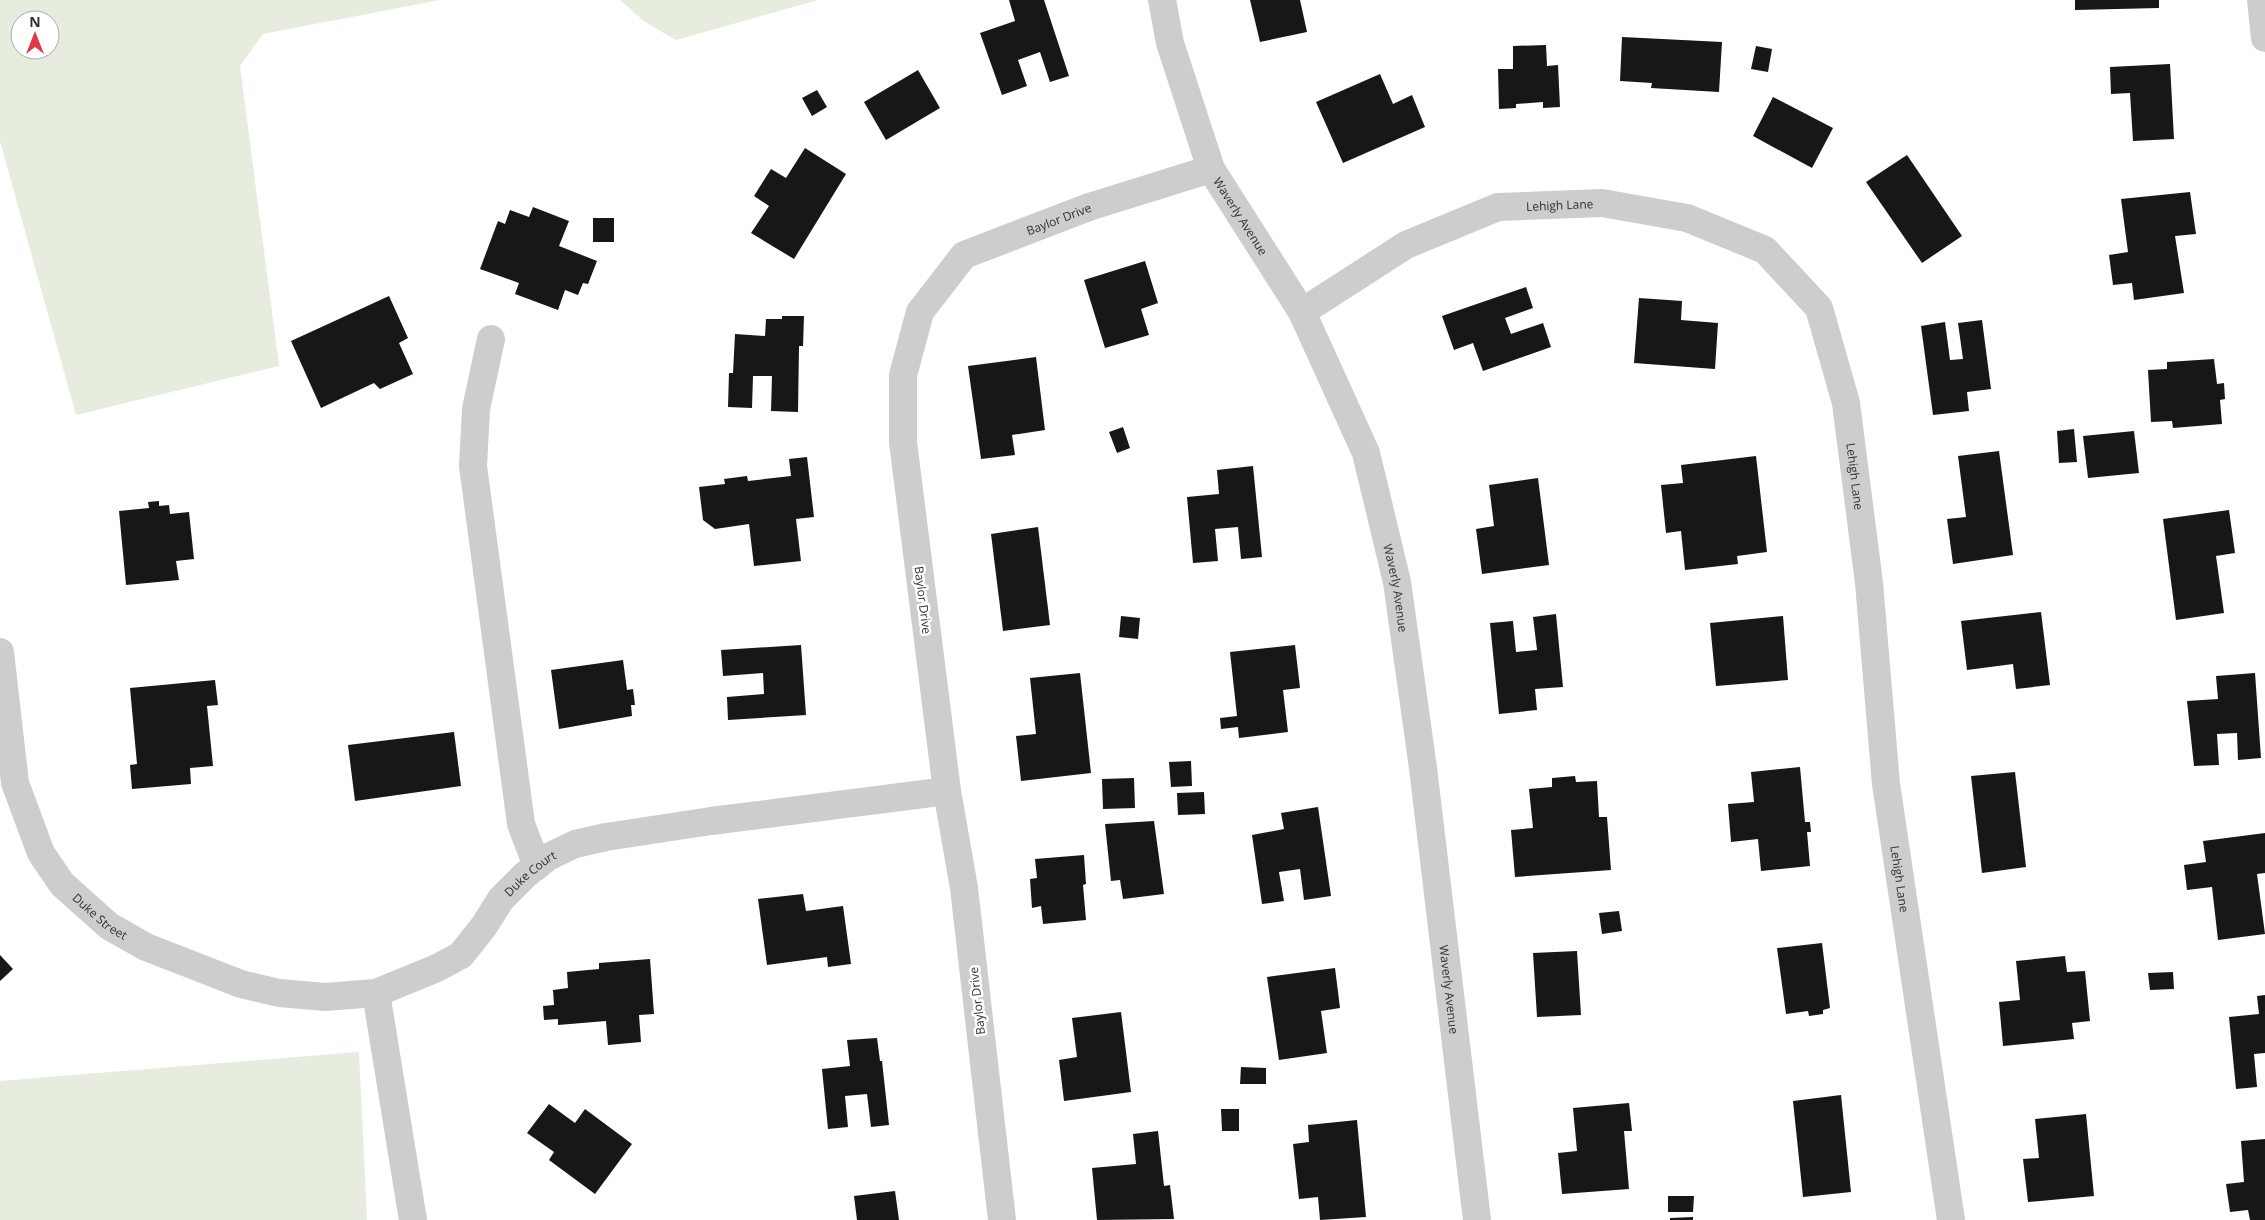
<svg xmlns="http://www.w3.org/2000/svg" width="2265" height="1220" font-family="'Open Sans',sans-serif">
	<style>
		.green { fill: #e6ecde; fill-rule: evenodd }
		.building { fill: #171717 }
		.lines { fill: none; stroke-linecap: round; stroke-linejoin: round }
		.minor { stroke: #cdcdcd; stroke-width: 28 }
		.labels { text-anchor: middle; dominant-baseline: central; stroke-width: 5; stroke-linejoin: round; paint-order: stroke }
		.street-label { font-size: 12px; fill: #303030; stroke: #fff }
	</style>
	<rect width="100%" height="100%" fill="#fff"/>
	<g class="green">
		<path d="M0 0H440L263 34 240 66 279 366 76 415 0 141ZM20 20H50V50H20Z"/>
		<polygon points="620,0 818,0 676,40 645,22"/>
		<polygon points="359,1052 367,1220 0,1220 0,1081"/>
	</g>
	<g class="building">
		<polygon points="1009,0 1044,0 1069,76 1050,82 1040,52 1018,60 1027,86 1002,95 980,33 1015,21"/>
		<polygon points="1250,0 1300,0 1307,32 1260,42"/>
		<polygon points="2075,0 2159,0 2159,8 2075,10"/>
		<polygon points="1622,37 1722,42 1719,92 1651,88 1652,83 1620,81"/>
		<polygon points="1546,45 1547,66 1558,65 1560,107 1543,108 1543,102 1516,104 1516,108 1499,109 1498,69 1513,69 1513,46"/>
		<polygon points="1756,46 1772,49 1768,72 1751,69"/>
		<polygon points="2170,64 2174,139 2133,141 2130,93 2111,94 2110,67"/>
		<polygon points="918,70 940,108 886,140 864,102"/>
		<polygon points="1380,74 1393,104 1412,95 1425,127 1343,163 1316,102"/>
		<polygon points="817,90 827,107 812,116 802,98"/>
		<polygon points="1773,97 1833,128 1812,168 1753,136"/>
		<polygon points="805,148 846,174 794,259 751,233 769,206 754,196 771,169 786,178"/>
		<polygon points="1907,155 1962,236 1922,263 1866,182"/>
		<polygon points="2190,192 2196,234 2175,236 2184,293 2134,300 2132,283 2113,285 2109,255 2128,252 2121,199"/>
		<polygon points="533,207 569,221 559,246 597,261 588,284 583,283 578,295 565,290 558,310 515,294 519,283 480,269 498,221 505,224 510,210 529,217"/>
		<rect x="593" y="218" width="21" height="24"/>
		<polygon points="1145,261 1158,303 1141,309 1149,335 1105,348 1084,280"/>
		<polygon points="1526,287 1533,308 1505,318 1511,334 1543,323 1551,347 1483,371 1473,343 1454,350 1442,316"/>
		<polygon points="389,296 408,338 399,343 413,374 380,389 374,383 321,408 291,341"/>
		<polygon points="1639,298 1682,301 1681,320 1718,323 1715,369 1634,363"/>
		<polygon points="782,316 804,316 803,346 799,346 798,412 771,411 772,376 753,376 752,408 728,407 729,373 733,373 735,334 765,336 766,319 782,319"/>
		<polygon points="1982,320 1991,389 1967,392 1969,411 1933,415 1921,326 1945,322 1950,360 1963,359 1958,323"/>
		<polygon points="1036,357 1045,430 1012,435 1015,455 981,459 968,366"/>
		<polygon points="2214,359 2217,384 2224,383 2225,399 2220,400 2222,424 2173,428 2172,421 2151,422 2148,370 2167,369 2167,362"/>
		<polygon points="1123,427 1130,448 1117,453 1109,432"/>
		<polygon points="2074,429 2077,462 2059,463 2057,431"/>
		<polygon points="2134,431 2139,473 2088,478 2083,436"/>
		<polygon points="1999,451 2013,555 1953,564 1947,519 1966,517 1958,456"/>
		<polygon points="1756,456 1767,552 1737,556 1738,564 1685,570 1681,531 1666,533 1661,485 1683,483 1681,465"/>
		<polygon points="807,457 814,517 796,519 801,561 754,566 749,524 715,529 703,520 699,487 725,484 724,479 747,476 748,481 791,476 789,459"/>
		<polygon points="1253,466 1262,557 1241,559 1238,527 1215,529 1218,561 1193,563 1187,497 1219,494 1217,470"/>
		<polygon points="1538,478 1549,565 1482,574 1476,529 1494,526 1489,485"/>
		<polygon points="159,501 159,506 169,505 170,514 189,512 194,559 176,561 179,580 126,585 119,511 149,508 148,502"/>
		<polygon points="2229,510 2235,553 2216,556 2224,613 2176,620 2163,519"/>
		<polygon points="1038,527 1050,625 1003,631 991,534"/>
		<polygon points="2041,612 2050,685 2016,689 2013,664 1967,670 1961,621"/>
		<polygon points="1556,614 1563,687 1535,689 1537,710 1499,714 1490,623 1513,621 1516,652 1537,650 1533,617"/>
		<polygon points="1121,616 1140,618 1138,639 1119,637"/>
		<polygon points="1783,616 1788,680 1716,686 1710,623"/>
		<polygon points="801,645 806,715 728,720 727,697 764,694 763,673 723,676 721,650"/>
		<polygon points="1295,645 1300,688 1283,690 1288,732 1239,738 1238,727 1221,729 1220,718 1237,716 1230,652"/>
		<polygon points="623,660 627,690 633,689 635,705 631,705 632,716 559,729 551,670"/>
		<polygon points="1080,673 1091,773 1021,781 1016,736 1036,734 1030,678"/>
		<polygon points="2255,673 2261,758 2238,760 2237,733 2217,734 2219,765 2194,766 2187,701 2218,699 2216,676"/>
		<polygon points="215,680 218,705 207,706 213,766 190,768 191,784 132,789 130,765 137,764 130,688"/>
		<polygon points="454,732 461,786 355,801 348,745"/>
		<polygon points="1191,761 1192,786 1171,787 1169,762"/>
		<polygon points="1800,767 1805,822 1810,822 1811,832 1807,832 1810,866 1761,871 1758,839 1731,842 1728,804 1754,802 1751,772"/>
		<polygon points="2015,772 2026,867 1982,873 1971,776"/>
		<polygon points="1575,776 1576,782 1597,781 1599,817 1607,817 1611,870 1515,877 1511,830 1533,828 1529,789 1552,787 1552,778"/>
		<polygon points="1134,778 1135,808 1103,809 1102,779"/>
		<polygon points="1204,792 1205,814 1178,815 1177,793"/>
		<polygon points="1318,807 1331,896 1304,900 1300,869 1279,872 1284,901 1262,904 1252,835 1284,829 1281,813"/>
		<polygon points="1154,821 1164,894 1123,899 1120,880 1111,881 1105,824"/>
		<polygon points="2265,833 2265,873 2257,874 2265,934 2218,940 2212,887 2187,890 2184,865 2206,862 2203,841"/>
		<polygon points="1084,855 1086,884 1083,885 1086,920 1043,924 1041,906 1032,908 1030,879 1037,878 1035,859"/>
		<polygon points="803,894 806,911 843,906 851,964 828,967 827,957 767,965 758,899"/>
		<polygon points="1619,911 1622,931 1602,934 1599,913"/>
		<polygon points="1822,943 1830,1008 1823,1010 1823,1014 1809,1016 1808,1011 1786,1014 1777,948"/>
		<polygon points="1577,951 1581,1015 1537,1017 1533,953"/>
		<polygon points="0,955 13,969 0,981"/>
		<polygon points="2065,956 2067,972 2085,971 2090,1021 2072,1023 2074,1039 2003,1046 1999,1002 2020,1000 2016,961"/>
		<polygon points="650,959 654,1014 639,1015 641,1042 608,1045 606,1021 558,1025 558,1019 544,1020 543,1006 554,1005 553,990 568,988 567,972 599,969 599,963"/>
		<polygon points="1335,968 1340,1008 1321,1011 1327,1053 1279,1060 1267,977"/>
		<polygon points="2173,972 2174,989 2150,990 2148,973"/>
		<polygon points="2265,995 2265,1053 2254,1054 2257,1087 2236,1089 2229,1017 2259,1014 2257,996"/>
		<polygon points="1121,1012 1131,1092 1064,1101 1059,1060 1077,1057 1072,1018"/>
		<polygon points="877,1038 880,1061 882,1061 889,1125 871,1127 867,1094 845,1096 848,1127 828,1129 822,1069 850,1066 847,1040"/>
		<polygon points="1241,1067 1266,1068 1266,1084 1240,1084"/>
		<polygon points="1841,1095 1851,1192 1803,1197 1793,1101"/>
		<polygon points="1629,1103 1632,1131 1624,1131 1629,1189 1562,1194 1558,1153 1577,1151 1573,1108"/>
		<polygon points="549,1104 575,1123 585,1109 632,1144 595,1194 549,1160 554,1152 527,1133"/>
		<polygon points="1221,1109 1239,1109 1239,1131 1222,1131"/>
		<polygon points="2086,1114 2094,1196 2028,1202 2023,1159 2039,1158 2035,1119"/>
		<polygon points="1357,1120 1366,1217 1320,1220 1318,1197 1299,1199 1293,1144 1309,1142 1308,1125"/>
		<polygon points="1158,1131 1164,1186 1170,1185 1174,1219 1097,1220 1092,1168 1136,1164 1133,1134"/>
		<polygon points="2265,1139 2265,1220 2250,1220 2248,1210 2230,1212 2226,1184 2244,1182 2241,1141"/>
		<polygon points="895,1191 899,1220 857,1220 854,1196"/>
		<polygon points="1668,1196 1694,1196 1693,1212 1668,1212"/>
		<polygon points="1693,1217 1693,1220 1670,1220 1670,1218"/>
	</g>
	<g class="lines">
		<g class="minor">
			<path id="s1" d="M1162 0 1170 43 1211 169 1302 312 1366 453 1397 582 1423 768 1477 1220"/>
			<polyline points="2261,0 2265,38"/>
			<path id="s2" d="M1302 312 1406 245 1498 207 1602 203 1687 218 1765 250 1819 308 1846 403 1869 583 1886 784 1951 1220"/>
			<polyline points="491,339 476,409 473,466 521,824 537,866"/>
			<path id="s3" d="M0 652 15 783 41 853 62 884 109 926 146 947 241 984 279 993 325 997 376 993 437 968 461 955 484 926 501 899 525 875 548 857 575 844 606 837 711 821 947 791"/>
			<polyline points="376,993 413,1220"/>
			<path id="s4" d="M1002 1220 964 888 947 791 903 442V375L920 312 964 255 1089 207 1211 169"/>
		</g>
	</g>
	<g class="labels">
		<g class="street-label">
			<text stroke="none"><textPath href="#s2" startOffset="285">Lehigh Lane</textPath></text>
			<text stroke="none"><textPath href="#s1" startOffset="232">Waverly Avenue</textPath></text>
			<text stroke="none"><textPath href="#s4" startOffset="1090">Baylor Drive</textPath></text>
			<text stroke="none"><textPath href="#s2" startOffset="750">Lehigh Lane</textPath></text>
			<text stroke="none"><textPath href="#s1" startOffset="639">Waverly Avenue</textPath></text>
			<text transform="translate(923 600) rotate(83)">Baylor Drive</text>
			<text stroke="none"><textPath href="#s3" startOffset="789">Duke Court</textPath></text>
			<text stroke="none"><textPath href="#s2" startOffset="1155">Lehigh Lane</textPath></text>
			<text stroke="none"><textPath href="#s3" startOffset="294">Duke Street</textPath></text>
			<text stroke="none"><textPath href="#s1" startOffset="1044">Waverly Avenue</textPath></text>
			<text transform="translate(977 1001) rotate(-96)">Baylor Drive</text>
		</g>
	</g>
	<g transform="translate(35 35)"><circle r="24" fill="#ffffff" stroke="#acacac"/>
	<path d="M0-4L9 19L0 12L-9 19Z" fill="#e13748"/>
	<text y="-8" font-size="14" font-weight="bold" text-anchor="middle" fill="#303030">N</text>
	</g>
</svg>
